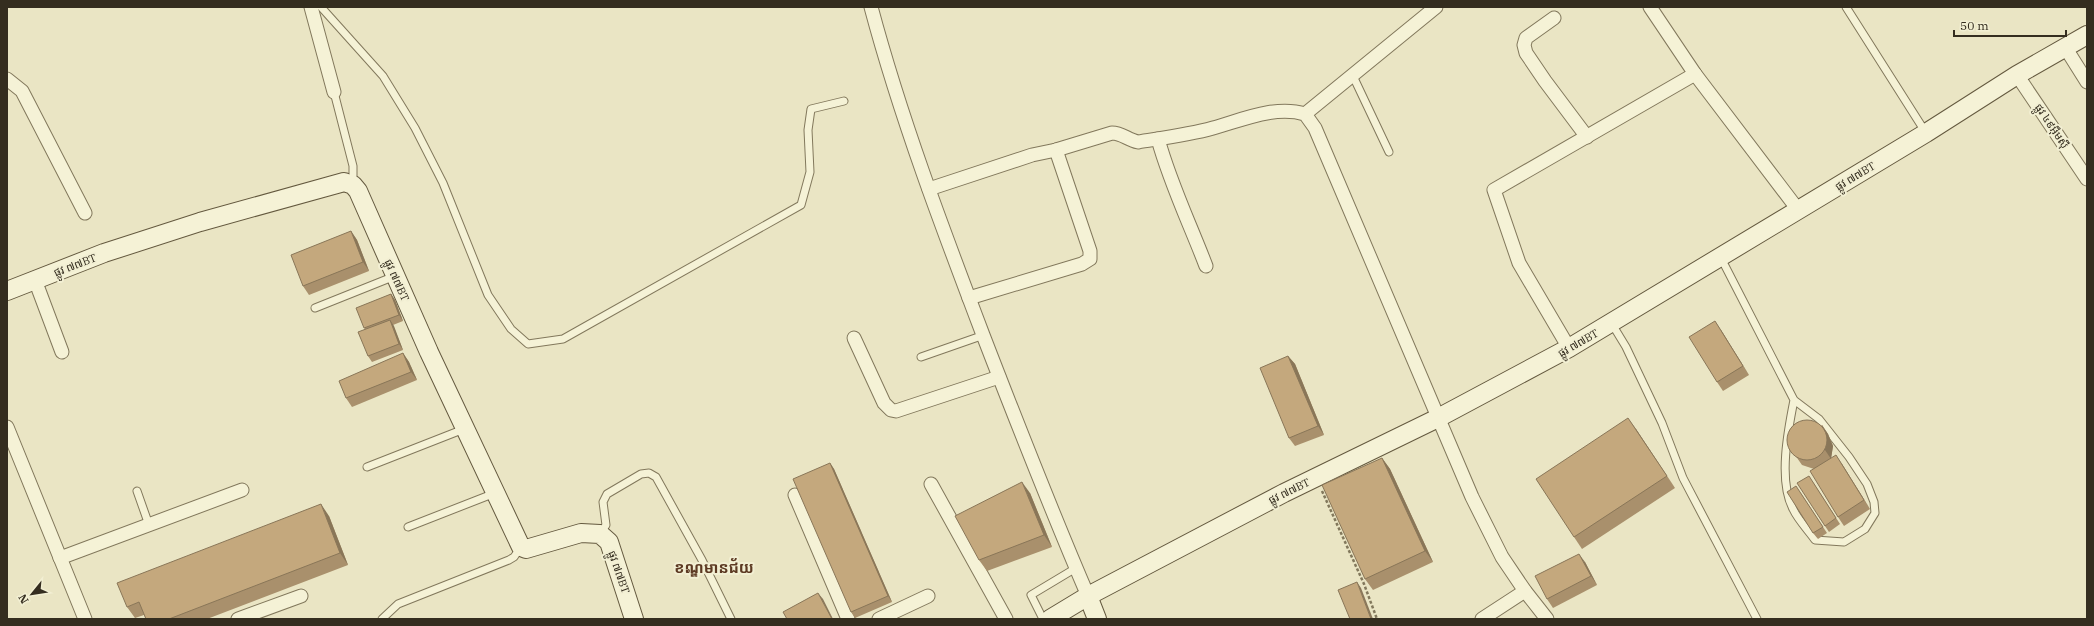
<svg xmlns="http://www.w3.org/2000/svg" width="2094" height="626" font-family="'IBM Plex Serif','Noto Sans Khmer',serif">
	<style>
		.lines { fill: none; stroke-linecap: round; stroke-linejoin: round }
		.lane-casing { stroke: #82785c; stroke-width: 9 }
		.street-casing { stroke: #82785c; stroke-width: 15 }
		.secondary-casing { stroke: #64593f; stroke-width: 20 }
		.path { stroke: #82785c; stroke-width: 2.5; stroke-dasharray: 3 2; stroke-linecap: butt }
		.lane { stroke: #f5f2d6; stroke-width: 7 }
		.street { stroke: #f5f2d6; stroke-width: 13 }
		.secondary { stroke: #f5f2d6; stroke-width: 18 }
		.wall { fill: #a9906c }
		.shaded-wall { fill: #897658 }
		.building { fill: #c4a87d; stroke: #897658 }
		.labels { text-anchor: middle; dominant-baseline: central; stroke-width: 4; stroke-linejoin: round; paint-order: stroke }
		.street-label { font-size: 11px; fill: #342d1f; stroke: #f2efd3 }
		.district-label { font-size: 15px; font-weight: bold; fill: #5c3922; stroke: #f2efd3 }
	</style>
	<rect width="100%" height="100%" fill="#eae5c4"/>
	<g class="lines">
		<defs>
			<g id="lane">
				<polyline points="321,7 383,76 415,128 443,183 488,295 511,329 528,344 563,339 801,205 810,172 808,130 811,109 844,101"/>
				<polyline points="1846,7 1926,133"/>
				<polyline points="1353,76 1389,152"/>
				<polyline points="334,92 353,166 353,185"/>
				<path d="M1721 258 1794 400 1819 419 1849 457 1867 484 1874 502 1875 513 1865 529 1844 542 1815 540C1808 530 1798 520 1793 509 1778 481 1788 430 1794 400"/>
				<polyline points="315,308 395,276"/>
				<polyline points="1612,324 1626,347 1662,423 1683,478 1757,619"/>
				<polyline points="921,357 984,335"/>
				<polyline points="367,467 464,429"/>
				<polyline points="137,491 149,525"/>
				<polyline points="408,527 495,493"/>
				<polyline points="600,534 606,525 603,502 607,494 641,474 649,473 656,477 702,560 731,619"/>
				<polyline points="382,619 398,604 509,560 514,557 521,547"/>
				<polyline points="1043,619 1031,595 1076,568"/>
			</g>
			<g id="street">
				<polyline points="311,7 334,92"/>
				<path d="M871 7C901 119 942 227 983 335 1017 423 1051 510 1088 596"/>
				<polyline points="1650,7 1695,74 1799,211"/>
				<polyline points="1554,18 1526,38 1524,45 1526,53 1545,81 1587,137"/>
				<polyline points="2065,47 2087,82"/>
				<polyline points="2017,75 2087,179"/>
				<polyline points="7,79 22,91 85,213"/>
				<polyline points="1305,114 1436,7"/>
				<path d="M1158 139C1170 183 1190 224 1206 266"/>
				<path d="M929 189 1032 155 1056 150 1112 133C1122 133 1128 140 1138 142 1163 138 1188 135 1213 128 1242 120 1275 105 1305 114L1315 128 1472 497 1502 557 1525 591 1547 619"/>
				<polyline points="35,280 62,352"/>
				<polyline points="969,298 1082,264 1090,259 1090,251 1056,150"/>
				<polyline points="854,338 884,403 891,410 896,411 999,377"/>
				<polyline points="1569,348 1519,263 1494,190 1695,74"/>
				<polyline points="7,427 85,619"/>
				<polyline points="931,484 1006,619"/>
				<polyline points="795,495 848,619"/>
				<polyline points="60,558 242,490"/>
				<polyline points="238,619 301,596"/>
				<polyline points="879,619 928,596"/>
				<polyline points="1482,619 1525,591"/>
			</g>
			<g id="secondary">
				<polyline points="7,291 104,253 200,222 344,182 353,185 358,191 429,352 521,547 526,549 581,533 600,534 609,542 634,619"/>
				<polyline points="1088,596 1097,619"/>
				<polyline points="1050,619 1088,596 1284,493 1438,418 1569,348 1926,133 2017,75 2087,35"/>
			</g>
		</defs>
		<use href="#lane" class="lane-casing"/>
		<use href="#street" class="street-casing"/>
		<use href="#secondary" class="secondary-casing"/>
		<polyline class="path" points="1322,491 1364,584 1377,619"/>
		<use href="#lane" class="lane"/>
		<use href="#street" class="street"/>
		<use href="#secondary" class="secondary"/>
	</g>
	<g class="wall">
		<polygon points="351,231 357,240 369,271 309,295 303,286"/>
		<polygon points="391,294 395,300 403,321 393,325 403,350 372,362 368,356 365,329 364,328"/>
		<polygon points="1721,330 1749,375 1723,391 1717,382"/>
		<polygon points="403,353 409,362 417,380 352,407 346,398"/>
		<polygon points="1288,356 1295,364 1324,435 1295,446 1289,438"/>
		<polygon points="1822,425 1828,434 1833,446 1831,458 1842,464 1870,509 1844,526 1838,517 1814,469 1802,465 1788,445"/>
		<polygon points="1636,429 1675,488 1582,549 1574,537"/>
		<polygon points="1382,458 1390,469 1433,562 1373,590 1365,579"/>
		<polygon points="830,463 834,469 892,602 855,618 851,612"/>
		<polygon points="1813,482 1840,524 1829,532 1825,526"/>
		<polygon points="1800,492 1827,533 1818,539 1813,533"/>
		<polygon points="1030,493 1052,547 987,571 979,560"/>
		<polygon points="329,516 348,565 207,619 146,619 144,615 135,618 127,607"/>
		<polygon points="1585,562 1597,585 1553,608 1547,599"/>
	</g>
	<g class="shaded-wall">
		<polygon points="351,231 357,240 369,271 363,262"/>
		<polygon points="391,294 395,300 403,321 399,315"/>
		<polygon points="390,320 394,326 403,350 399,344"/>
		<polygon points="1715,321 1721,330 1749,375 1743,366"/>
		<polygon points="403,353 409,362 417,380 411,372"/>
		<polygon points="1288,356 1295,364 1324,435 1318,426"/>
		<polygon points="1628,418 1636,429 1675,488 1667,476"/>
		<polygon points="1822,425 1828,434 1833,446 1831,459 1825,450"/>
		<polygon points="1836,455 1842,464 1870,509 1864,500"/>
		<polygon points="1382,458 1390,469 1433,562 1425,551"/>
		<polygon points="830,463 834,469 892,602 888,596"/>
		<polygon points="1022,482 1030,493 1052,547 1044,535"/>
		<polygon points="321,504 329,516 348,565 340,553"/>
		<polygon points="1579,554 1585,562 1597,585 1591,576"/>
		<polygon points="1357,582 1361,588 1373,619 1371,619"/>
		<polygon points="818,593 823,599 833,619 832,619"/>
	</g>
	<g class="building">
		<polygon points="351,231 363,262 303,286 291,255"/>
		<polygon points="391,294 399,315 364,328 356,308"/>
		<polygon points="390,320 399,344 368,356 358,332"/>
		<polygon points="1715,321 1743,366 1717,382 1689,337"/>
		<polygon points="403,353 411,372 346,398 339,381"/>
		<polygon points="1288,356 1318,426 1289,438 1260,368"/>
		<polygon points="1628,418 1667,476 1574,537 1536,479"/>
		<circle cx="1807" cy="440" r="20"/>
		<polygon points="1836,455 1864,500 1838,517 1810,471"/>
		<polygon points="1382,458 1425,551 1365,579 1322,485"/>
		<polygon points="830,463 888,596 851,612 793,479"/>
		<polygon points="1809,476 1836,518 1825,526 1797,483"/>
		<polygon points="1022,482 1044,535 979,560 955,516"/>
		<polygon points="1796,486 1823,527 1813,533 1787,492"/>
		<polygon points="321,504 340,553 169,619 146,619 139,602 127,607 117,583"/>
		<polygon points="1579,554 1591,576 1547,599 1535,576"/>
		<polygon points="1357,582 1371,619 1350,619 1338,590"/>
		<polygon points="818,593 832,619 787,619 783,612"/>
	</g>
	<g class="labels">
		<g class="street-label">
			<text transform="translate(2052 126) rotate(56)">ផ្លូវ ៤៩អ៊ឹមស៊ី</text>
			<text transform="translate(1855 176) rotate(-31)">ផ្លូវ ៧៧BT</text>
			<text transform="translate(75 265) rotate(-21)">ផ្លូវ ៧៧BT</text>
			<text transform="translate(397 280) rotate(66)">ផ្លូវ ៧៧BT</text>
			<text transform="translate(1578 343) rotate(-30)">ផ្លូវ ៧៧BT</text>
			<text transform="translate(1289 491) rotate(-26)">ផ្លូវ ៧៧BT</text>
			<text transform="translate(619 572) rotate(71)">ផ្លូវ ៧៧BT</text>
		</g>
		<g class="district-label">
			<text x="714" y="567">ខណ្ឌមានជ័យ</text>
		</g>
	</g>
	<rect width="2094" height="626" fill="none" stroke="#342d1f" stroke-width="16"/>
	<g transform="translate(32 594) rotate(240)" stroke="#f2efd3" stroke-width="3" paint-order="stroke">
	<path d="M0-3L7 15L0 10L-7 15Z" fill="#342d1f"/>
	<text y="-6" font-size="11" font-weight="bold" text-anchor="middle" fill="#342d1f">N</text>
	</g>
	<path d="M1954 30v6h112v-6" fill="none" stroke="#342d1f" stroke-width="2"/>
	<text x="1960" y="30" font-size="12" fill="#342d1f" stroke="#f2efd3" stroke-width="3" paint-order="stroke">50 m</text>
</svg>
